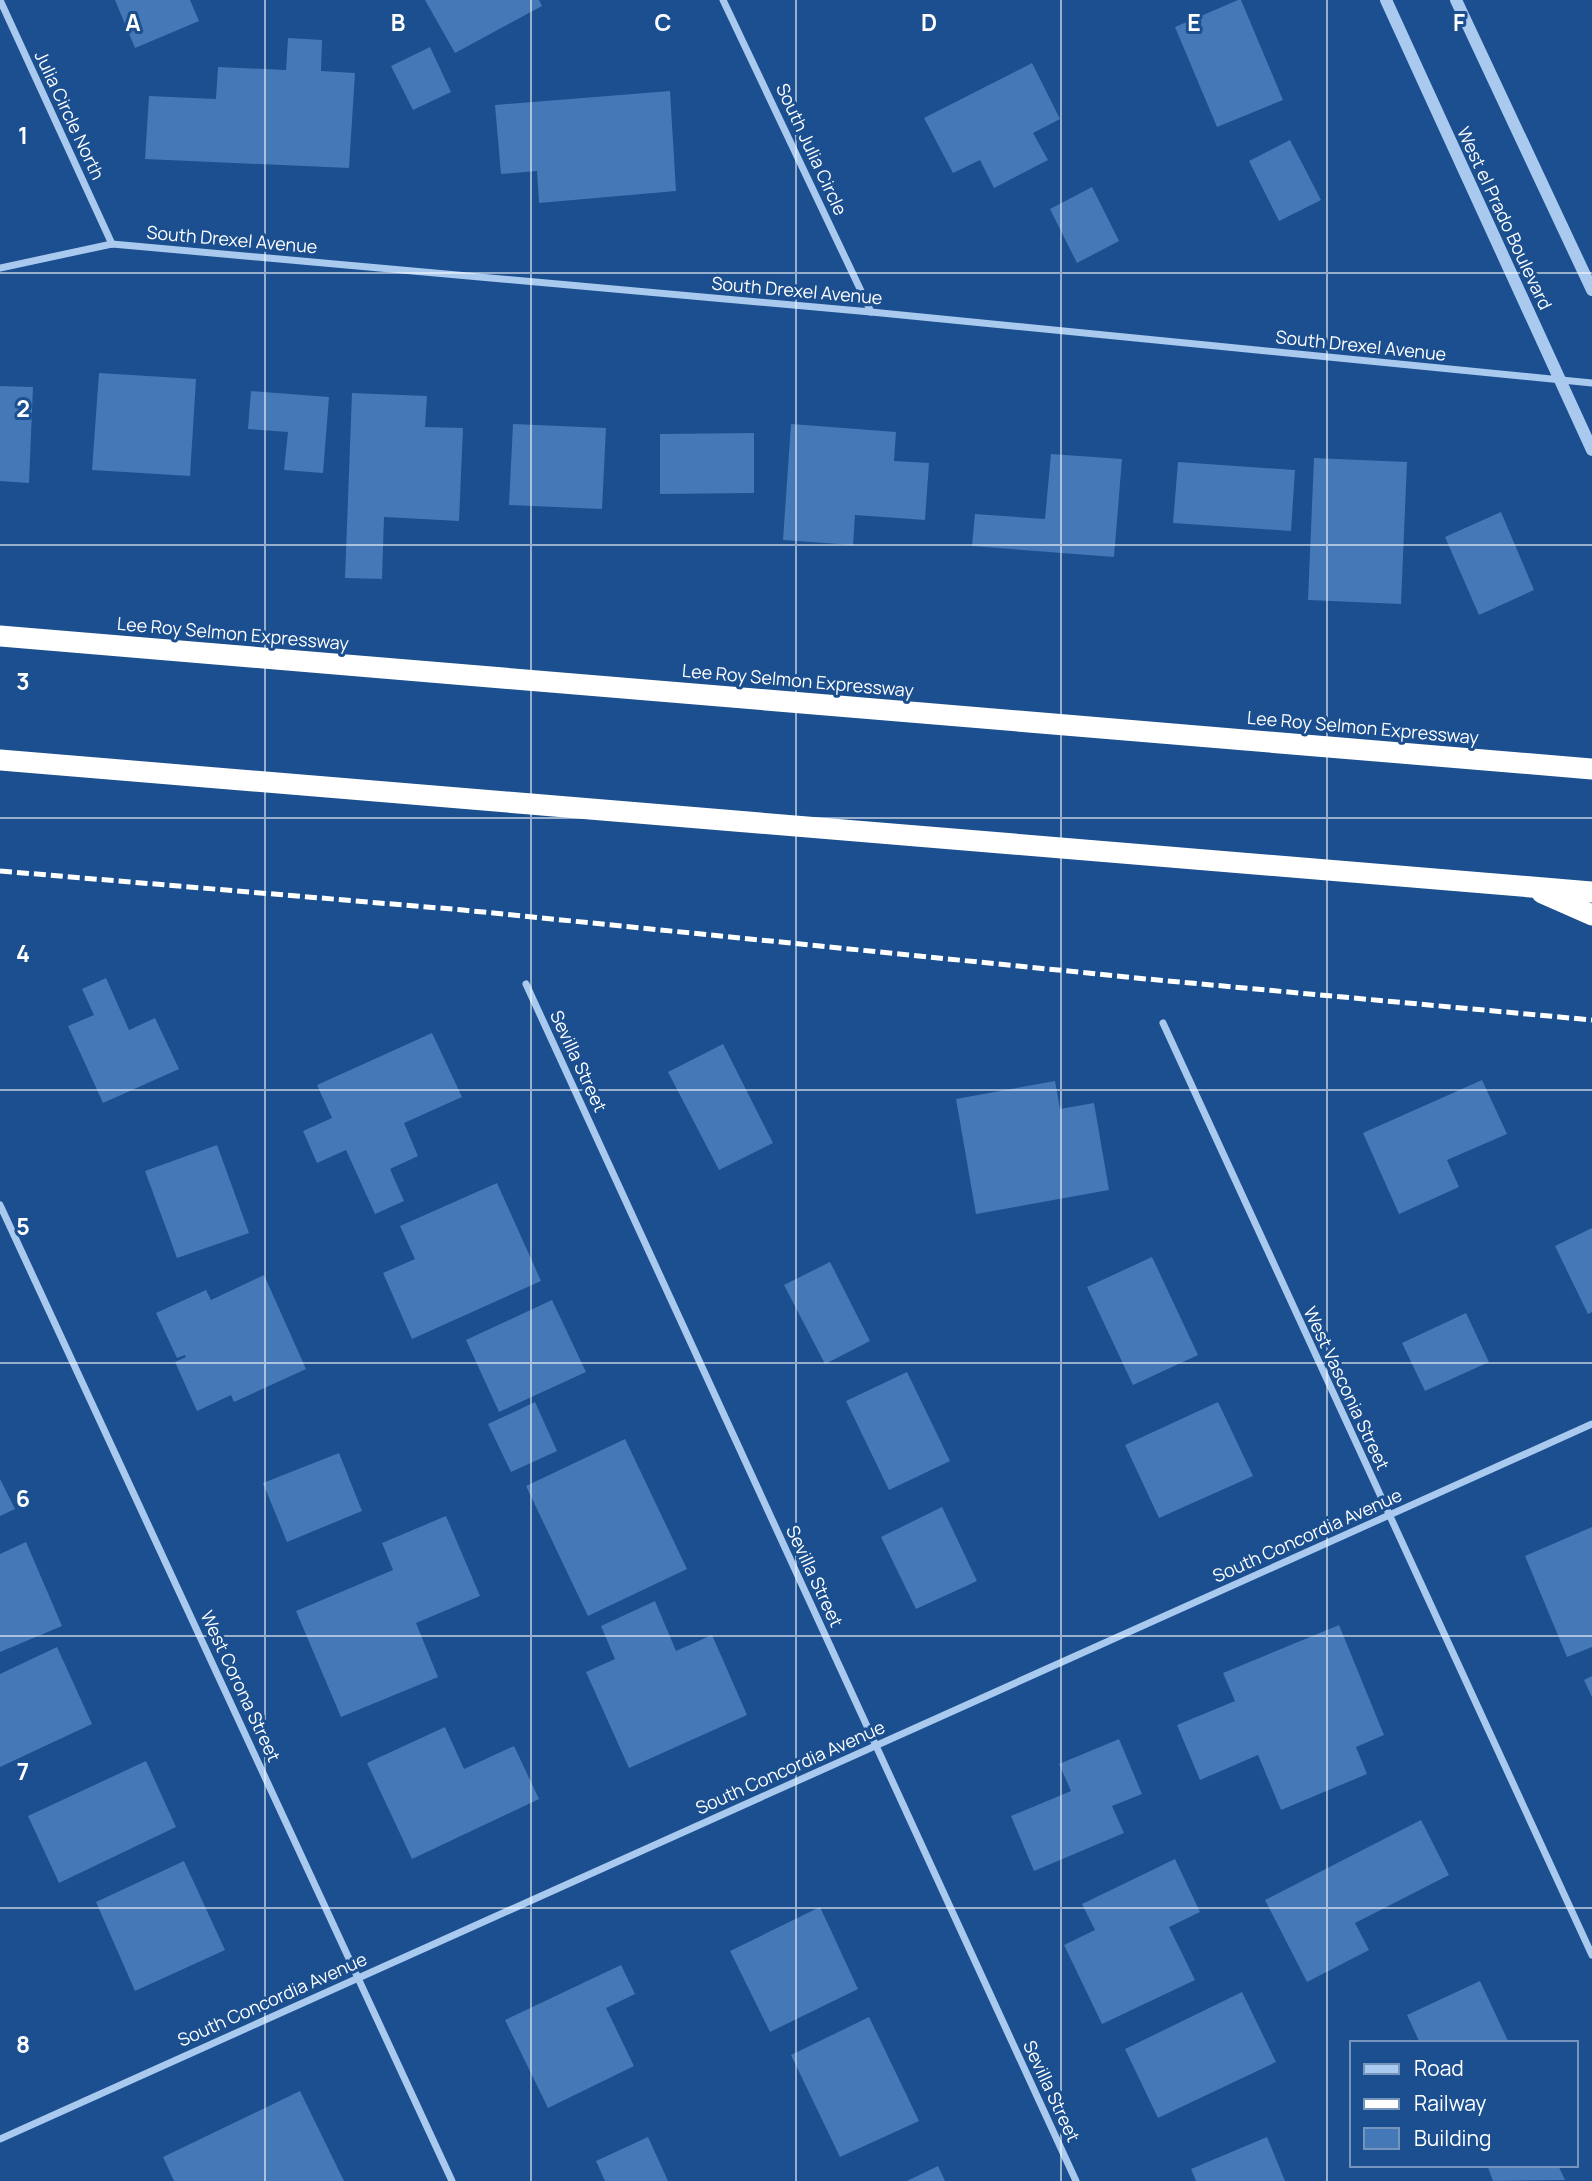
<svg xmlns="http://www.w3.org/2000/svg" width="1592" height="2181" font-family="Manrope,sans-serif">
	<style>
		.building { fill: #4478b7 }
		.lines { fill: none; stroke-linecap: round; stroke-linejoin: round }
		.minor { stroke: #a9c9ee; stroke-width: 7 }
		.tertiary { stroke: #a9c9ee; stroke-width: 12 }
		.motorway { stroke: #fff; stroke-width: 21 }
		.rail { stroke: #fff; stroke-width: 5; stroke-dasharray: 12 5; stroke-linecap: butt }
		.grid { fill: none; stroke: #fff; stroke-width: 2; stroke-opacity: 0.55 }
		.labels { text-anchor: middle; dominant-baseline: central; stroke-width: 6; stroke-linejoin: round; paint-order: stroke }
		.street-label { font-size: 18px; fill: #fff; stroke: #1b4f8f }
		.grid-label { font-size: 23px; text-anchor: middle; font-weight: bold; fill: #fff; stroke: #1b4f8f; stroke-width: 6; stroke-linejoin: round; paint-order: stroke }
	</style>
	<rect width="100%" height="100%" fill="#1b4f8f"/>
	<g class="building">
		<polygon points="115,0 190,0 199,21 135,48"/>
		<polygon points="425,0 539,0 542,6 455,53"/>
		<polygon points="1238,0 1241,0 1283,100 1217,127 1175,27"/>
		<polygon points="288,38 322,40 321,71 355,73 349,168 145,159 149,96 216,99 218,67 286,70"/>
		<polygon points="430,47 451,92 413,110 391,66"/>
		<polygon points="1032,63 1060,119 1033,133 1048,160 994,188 980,160 953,173 924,118"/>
		<polygon points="670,91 676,191 539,203 537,171 501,174 495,105"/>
		<polygon points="1290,140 1321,200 1279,221 1249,161"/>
		<polygon points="1092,187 1119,241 1077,263 1050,209"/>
		<polygon points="99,373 196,379 190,476 92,470"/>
		<polygon points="0,386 33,387 29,483 0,481"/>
		<polygon points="251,391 329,397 323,473 284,470 288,432 248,429"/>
		<polygon points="352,393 427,396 425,427 463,428 459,521 384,517 382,579 345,578"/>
		<polygon points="513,424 606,428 602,509 509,505"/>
		<polygon points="791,424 896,432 894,461 929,463 925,520 855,515 853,545 783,540"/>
		<polygon points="754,433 754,493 660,494 660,434"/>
		<polygon points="1051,454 1122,459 1114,557 972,546 975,514 1045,519"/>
		<polygon points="1314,458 1407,462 1401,604 1308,600"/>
		<polygon points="1178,462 1295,470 1291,531 1173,523"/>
		<polygon points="1501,512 1534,590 1479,615 1445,537"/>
		<polygon points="106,978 129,1030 155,1018 179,1069 103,1103 68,1026 94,1015 82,989"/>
		<polygon points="432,1033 462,1097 404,1123 418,1156 390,1169 404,1201 375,1214 346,1150 317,1163 303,1131 332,1118 317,1085"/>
		<polygon points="723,1044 773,1143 719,1170 668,1072"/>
		<polygon points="1482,1080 1507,1134 1447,1160 1459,1187 1399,1214 1363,1133"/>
		<polygon points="1055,1081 1060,1109 1094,1103 1109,1190 976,1214 956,1099"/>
		<polygon points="217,1145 249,1233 177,1258 145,1171"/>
		<polygon points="497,1183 541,1281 412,1339 383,1273 415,1259 400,1226"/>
		<polygon points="1592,1228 1592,1312 1588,1314 1555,1246"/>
		<polygon points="1152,1257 1198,1355 1133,1385 1087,1287"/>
		<polygon points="830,1262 870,1341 825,1364 784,1285"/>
		<polygon points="264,1275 306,1369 234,1402 231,1395 197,1411 175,1362 186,1357 185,1355 177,1358 156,1313 206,1290 211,1300"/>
		<polygon points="552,1300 586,1372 499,1412 466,1340"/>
		<polygon points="1466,1313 1489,1362 1425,1391 1402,1343"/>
		<polygon points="907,1372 950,1461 889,1490 846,1401"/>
		<polygon points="535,1402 557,1451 511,1472 488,1424"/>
		<polygon points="1218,1402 1253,1476 1159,1518 1125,1445"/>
		<polygon points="625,1439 687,1569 588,1616 526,1486"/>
		<polygon points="339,1453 362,1511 287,1542 263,1483"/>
		<polygon points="0,1479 15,1509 0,1516"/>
		<polygon points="942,1507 977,1581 916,1609 881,1537"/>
		<polygon points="446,1516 480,1596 416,1623 438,1677 341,1717 296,1611 393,1570 382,1543"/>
		<polygon points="1592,1527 1592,1647 1567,1657 1525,1556"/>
		<polygon points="26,1542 62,1626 0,1652 0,1554"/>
		<polygon points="655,1601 676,1651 712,1635 747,1715 629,1768 586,1672 615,1659 601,1626"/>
		<polygon points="1339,1625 1384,1735 1356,1747 1367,1774 1281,1810 1258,1755 1200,1780 1177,1725 1235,1701 1223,1673"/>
		<polygon points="57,1647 92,1724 0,1767 0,1674"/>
		<polygon points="1592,1676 1592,1697 1584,1680"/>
		<polygon points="445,1727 464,1769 514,1746 539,1799 412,1859 367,1763"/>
		<polygon points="1119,1739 1142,1794 1112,1806 1124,1833 1034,1871 1011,1816 1071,1791 1059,1764"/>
		<polygon points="146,1761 176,1827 59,1883 28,1816"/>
		<polygon points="1421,1820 1449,1875 1355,1923 1369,1950 1307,1982 1265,1900"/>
		<polygon points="1175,1859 1200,1912 1169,1927 1195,1980 1102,2024 1064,1945 1095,1930 1082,1904"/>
		<polygon points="184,1861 225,1950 135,1991 96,1902"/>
		<polygon points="820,1907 858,1989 770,2032 730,1951"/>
		<polygon points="621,1965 635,1994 606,2008 634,2066 548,2108 505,2020"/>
		<polygon points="1480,1981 1509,2043 1420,2043 1407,2015"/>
		<polygon points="1242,1992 1276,2062 1158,2118 1125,2049"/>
		<polygon points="869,2017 919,2121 840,2157 791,2055"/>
		<polygon points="300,2091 344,2181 174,2181 163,2157"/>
		<polygon points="648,2137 668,2181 605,2181 596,2161"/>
		<polygon points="1267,2137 1285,2181 1196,2181 1191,2169"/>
		<polygon points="1487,2165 1558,2165 1565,2180 1493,2181"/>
		<polygon points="938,2166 945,2181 907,2181"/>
	</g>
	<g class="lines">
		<g class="minor">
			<polyline points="0,0 112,244"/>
			<polyline points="723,0 871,312"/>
			<polyline points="0,268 112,244 871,312 1592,383"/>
			<polyline points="526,984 1076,2181"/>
			<polyline points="1163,1023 1592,1955"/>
			<polyline points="0,1205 452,2181"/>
			<polyline points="0,2139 1592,1424"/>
		</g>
		<g class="tertiary">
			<polyline points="1386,0 1592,450"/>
			<polyline points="1456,0 1592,290"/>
		</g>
		<g class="motorway">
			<polyline points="0,636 1592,769"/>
			<polyline points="0,760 1592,892"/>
			<polyline points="1542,893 1592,915"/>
		</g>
		<polyline class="rail" points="0,871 463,910 1147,979 1592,1020"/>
	</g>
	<path class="grid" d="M265 0V2181M531 0V2181M796 0V2181M1061 0V2181M1327 0V2181M0 273H1592M0 545H1592M0 818H1592M0 1090H1592M0 1363H1592M0 1636H1592M0 1908H1592"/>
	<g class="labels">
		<g class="street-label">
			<text transform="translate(70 115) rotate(65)">Julia Circle North</text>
			<text transform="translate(812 149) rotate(65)">South Julia Circle</text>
			<text transform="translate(1505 218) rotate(65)">West el Prado Boulevard</text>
			<text transform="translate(232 239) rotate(5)">South Drexel Avenue</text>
			<text transform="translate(797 290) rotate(5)">South Drexel Avenue</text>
			<text transform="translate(1361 345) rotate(6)">South Drexel Avenue</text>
			<text transform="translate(233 633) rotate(5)">Lee Roy Selmon Expressway</text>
			<text transform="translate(798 680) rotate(5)">Lee Roy Selmon Expressway</text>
			<text transform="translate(1363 727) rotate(5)">Lee Roy Selmon Expressway</text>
			<text transform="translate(579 1061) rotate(65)">Sevilla Street</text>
			<text transform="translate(1347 1388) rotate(65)">West Vasconia Street</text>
			<text transform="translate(1307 1535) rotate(-24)">South Concordia Avenue</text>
			<text transform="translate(815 1576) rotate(65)">Sevilla Street</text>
			<text transform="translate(241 1686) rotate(65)">West Corona Street</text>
			<text transform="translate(790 1767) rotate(-24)">South Concordia Avenue</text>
			<text transform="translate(272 1999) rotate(-24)">South Concordia Avenue</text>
			<text transform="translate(1052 2091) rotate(65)">Sevilla Street</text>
		</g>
	</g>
	<g class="grid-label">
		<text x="133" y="31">A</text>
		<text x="398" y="31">B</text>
		<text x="663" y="31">C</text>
		<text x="929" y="31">D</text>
		<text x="1194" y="31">E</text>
		<text x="1459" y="31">F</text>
		<text x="23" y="144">1</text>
		<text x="23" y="417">2</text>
		<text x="23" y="690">3</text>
		<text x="23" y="962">4</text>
		<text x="23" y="1235">5</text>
		<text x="23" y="1507">6</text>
		<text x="23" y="1780">7</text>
		<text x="23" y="2053">8</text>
	</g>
	<rect x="1350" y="2041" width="228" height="126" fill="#1b4f8f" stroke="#7695bc" stroke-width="2"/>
	<rect x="1364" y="2064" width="35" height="10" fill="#a9c9ee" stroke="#7695bc" stroke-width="2"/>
	<text x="1414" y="2076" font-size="21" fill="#ffffff">Road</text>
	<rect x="1364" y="2099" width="35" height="10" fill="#ffffff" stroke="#7695bc" stroke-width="2"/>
	<text x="1414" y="2111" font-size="21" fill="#ffffff">Railway</text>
	<rect x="1364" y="2128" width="35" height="21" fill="#4478b7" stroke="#7695bc" stroke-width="2"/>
	<text x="1414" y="2146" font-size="21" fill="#ffffff">Building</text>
</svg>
